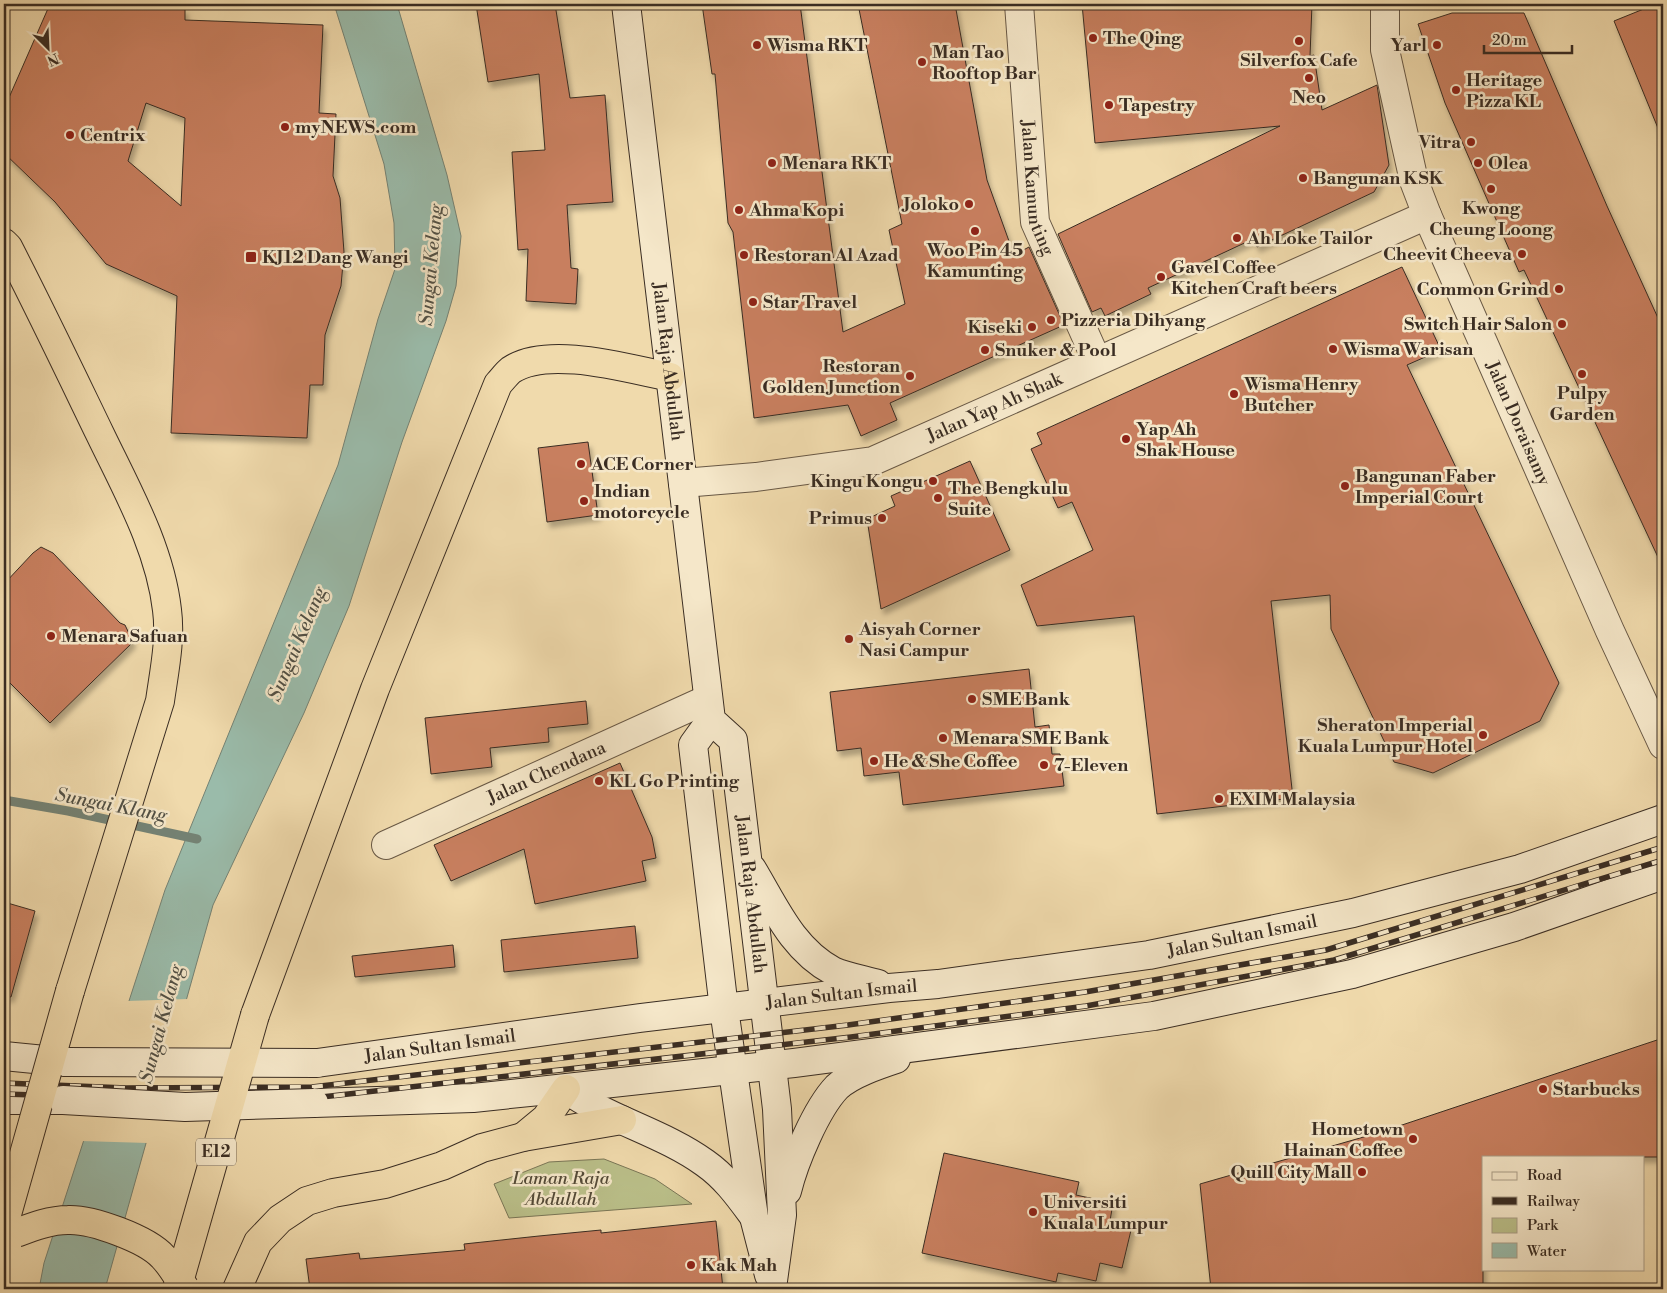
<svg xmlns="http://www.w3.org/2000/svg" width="1667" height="1293" font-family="'Libre Bodoni',serif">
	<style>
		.green { fill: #babf89; stroke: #7a7656 }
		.water { fill: #9abbaa; stroke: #748274 }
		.pier { fill: #f0daac }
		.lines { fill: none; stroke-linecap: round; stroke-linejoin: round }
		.stream { stroke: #748274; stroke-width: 9 }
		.building { fill: #c87f5f; stroke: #3a2d23; fill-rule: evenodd; filter: url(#shadow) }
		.street-casing { stroke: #685845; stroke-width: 30 }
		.secondary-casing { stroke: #3a2d23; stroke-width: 30 }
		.highway-casing { stroke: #3a2d23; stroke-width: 30 }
		.street { stroke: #f5e7c9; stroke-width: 28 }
		.secondary { stroke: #f5e7c9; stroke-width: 28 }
		.highway { stroke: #f0daac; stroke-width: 28 }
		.rail-casing { stroke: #3a2d23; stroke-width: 5.5 }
		.rail { stroke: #f5e7c9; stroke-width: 4; stroke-dasharray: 11; stroke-linecap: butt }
		.secondary-bridge-casing { stroke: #3a2d23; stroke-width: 30; stroke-linecap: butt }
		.highway-bridge-casing { stroke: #3a2d23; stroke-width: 30; stroke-linecap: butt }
		.secondary-bridge { stroke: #f5e7c9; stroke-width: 28 }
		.highway-bridge { stroke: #f0daac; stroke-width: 28 }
		.poi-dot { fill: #8f2418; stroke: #f5e7c9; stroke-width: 2 }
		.labels { text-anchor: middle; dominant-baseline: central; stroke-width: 5; stroke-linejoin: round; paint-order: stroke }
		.shield { fill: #f5e7c9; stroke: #726555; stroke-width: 1 }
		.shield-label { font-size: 16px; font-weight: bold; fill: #3a2d23 }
		.poi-label { font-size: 18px; font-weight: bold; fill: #3a2d23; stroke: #f5e7c9; text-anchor: start }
		.street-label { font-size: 18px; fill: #3a2d23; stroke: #f5e7c9 }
		.park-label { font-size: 18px; font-style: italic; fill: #544a37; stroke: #f5e7c9 }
		.water-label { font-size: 19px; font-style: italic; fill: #525045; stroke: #f5e7c9 }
	</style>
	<defs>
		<filter id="shadow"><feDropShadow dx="3" dy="5.5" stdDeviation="2.5" flood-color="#0004"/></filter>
	</defs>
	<rect width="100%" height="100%" fill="#f0daac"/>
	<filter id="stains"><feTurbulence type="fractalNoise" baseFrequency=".004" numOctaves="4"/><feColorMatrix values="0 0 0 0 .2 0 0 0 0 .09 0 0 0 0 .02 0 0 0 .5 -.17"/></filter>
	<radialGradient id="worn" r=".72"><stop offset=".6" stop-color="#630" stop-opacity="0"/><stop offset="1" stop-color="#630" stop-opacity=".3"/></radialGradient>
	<polygon class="green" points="604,1159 655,1179 692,1204 509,1218 494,1184 549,1162"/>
	<polygon class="water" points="334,4 397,4 447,175 461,236 456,286 446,321 402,442 349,606 304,713 213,905 105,1289 39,1289 44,1263 165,890 338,465 378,319 395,269 394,223 384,164"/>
	<polygon class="pier" points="188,999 148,1143 81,1141 127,1001"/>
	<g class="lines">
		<polyline class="stream" points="4,800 68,811 197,839"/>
	</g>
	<g class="building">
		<path d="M50 4H99L185 9V20L323 25 319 113 336 114 333 176 340 198 344 252 341 286 325 335 323 385H310L307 438 171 433 177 296 106 264 55 202 4 153V109ZM146 103 185 118 181 206 128 161Z"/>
		<polygon points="476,4 555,4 570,98 605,95 613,202 567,205 571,268 578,269 576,304 526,301 528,249 518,250 512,152 545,150 539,74 488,82"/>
		<polygon points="702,4 800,4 843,332 905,304 889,230 902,224 858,4 955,4 987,180 1014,255 1029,247 1064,325 890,403 897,420 861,436 848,405 754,418 733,232 728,223 715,74 712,74"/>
		<polygon points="1082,4 1312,4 1310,56 1314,55 1322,110 1377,85 1389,165 1374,192 1257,247 1253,239 1148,288 1151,294 1105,316 1101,308 1092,312 1058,234 1280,126 1095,143"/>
		<polygon points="1656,4 1663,21 1662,138 1614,21"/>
		<polygon points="1452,13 1524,13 1607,206 1663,329 1663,568 1524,270 1519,272 1445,103 1418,24"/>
		<polygon points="1402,267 1441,350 1407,365 1559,683 1540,721 1433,773 1406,765 1394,762 1331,629 1330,595 1271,601 1293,798 1157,814 1134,616 1037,626 1021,585 1093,550 1072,502 1058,508 1031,449 1042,444 1037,433"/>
		<polygon points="588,442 598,515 547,522 538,448"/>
		<polygon points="970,461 1010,550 881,609 867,519 895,506 891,496"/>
		<polygon points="41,547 53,553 120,623 125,625 133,642 50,723 4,677 4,584 33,553"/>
		<polygon points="1029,669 1035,727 1049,725 1052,754 1060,754 1064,786 903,805 899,772 864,776 861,748 837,751 830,692"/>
		<polygon points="586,701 588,724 548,728 549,742 490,748 492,767 431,774 425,718"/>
		<polygon points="620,763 652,837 656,858 642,861 646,881 535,904 524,849 451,881 434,845"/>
		<polygon points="4,902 35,911 11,997 4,996"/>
		<polygon points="635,926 638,958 504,972 501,940"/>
		<polygon points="453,945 455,967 355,977 352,956"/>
		<polygon points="1663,1038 1663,1157 1483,1157 1483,1289 1211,1289 1200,1184 1381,1132"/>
		<polygon points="944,1153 1079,1182 1076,1195 1113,1203 1110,1221 1132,1226 1122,1268 1100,1263 1096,1281 1058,1273 1056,1282 922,1253"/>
		<polygon points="716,1221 723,1289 310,1289 306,1259 359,1253 360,1259 465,1250 464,1244 539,1236 601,1230 601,1233"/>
	</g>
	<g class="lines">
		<defs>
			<g id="street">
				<path id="s1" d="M1019 4 1035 222 1097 361"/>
				<path id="s2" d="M1385 4V50L1414 181 1427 215 1610 631 1663 745"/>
				<path id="s3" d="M683 483 756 477 873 461 1427 215"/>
				<path id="s4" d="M386 845 708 699"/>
			</g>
			<g id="secondary">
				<path id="s5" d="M626 4 711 720 733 740 777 1109 782 1215 772 1288"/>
				<polyline points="711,720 693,745 724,1009 754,1217 769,1275"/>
				<path d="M752 869C775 907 792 949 833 971 847 977 864 980 878 984"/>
				<polyline points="4,1056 65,1062"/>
				<path id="s6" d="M317 1063 640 1018 889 988 938 984 1149 955 1353 913 1520 869 1663 819"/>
				<path d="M566 1089C608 1120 662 1132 705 1163 725 1177 738 1195 752 1214"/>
				<polyline points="4,1100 62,1100"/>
				<polyline points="314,1103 473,1098 539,1091 794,1063 1154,1016 1352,974 1514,927 1663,875"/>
				<path d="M787 1191C794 1162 816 1109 837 1087 851 1074 878 1065 896 1059"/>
			</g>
			<g id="highway">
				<path d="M4 243 8 247C40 309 70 372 100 434 127 490 160 548 167 610 171 640 164 672 160 701L70 991"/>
				<path d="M255 1015 375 689 498 384C502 380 506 374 511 370 548 345 629 369 670 377"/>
				<polyline points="523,1137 546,1118 566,1089"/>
				<polyline points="237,1289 258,1242 280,1219 307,1201 333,1193 385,1184 442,1166 482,1148 523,1137 622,1120"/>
			</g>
		</defs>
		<use href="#street" class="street-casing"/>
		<use href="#secondary" class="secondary-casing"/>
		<use href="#highway" class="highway-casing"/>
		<use href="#street" class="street"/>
		<use href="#secondary" class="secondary"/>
		<use href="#highway" class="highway"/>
		<defs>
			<g id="rail">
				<polyline points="4,1083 126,1088 312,1087 848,1025 1085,992 1326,950 1663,847"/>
				<polyline points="4,1094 127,1098 313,1098 851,1037 1086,1006 1334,960 1663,860"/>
			</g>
		</defs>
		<use href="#rail" class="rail-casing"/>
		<use href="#rail" class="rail"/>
		<defs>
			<g id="secondary-bridge">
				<polyline points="65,1062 317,1063"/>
				<polyline points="63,1100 185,1107 314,1103"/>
			</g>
			<g id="highway-bridge">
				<polyline points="4,1225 70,991"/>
				<path d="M16 1233C32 1227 50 1220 68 1220 92 1219 147 1239 163 1257 172 1266 178 1278 185 1288"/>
				<polyline points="177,1289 255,1015"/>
			</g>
		</defs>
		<use href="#secondary-bridge" class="secondary-bridge-casing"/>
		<use href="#highway-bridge" class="highway-bridge-casing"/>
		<use href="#secondary-bridge" class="secondary-bridge"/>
		<use href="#highway-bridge" class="highway-bridge"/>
	</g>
	<g class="poi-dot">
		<circle cx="1093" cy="38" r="5"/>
		<circle cx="1299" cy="41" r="5"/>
		<circle cx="757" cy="45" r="5"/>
		<circle cx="1437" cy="45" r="5"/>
		<circle cx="922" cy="62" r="5"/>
		<circle cx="1309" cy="78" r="5"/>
		<circle cx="1456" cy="90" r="5"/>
		<circle cx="1109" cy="105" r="5"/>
		<circle cx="285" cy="127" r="5"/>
		<circle cx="70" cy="135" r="5"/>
		<circle cx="1471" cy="142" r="5"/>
		<circle cx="772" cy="163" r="5"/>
		<circle cx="1478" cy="163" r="5"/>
		<circle cx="1303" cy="178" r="5"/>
		<circle cx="1491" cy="189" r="5"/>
		<circle cx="969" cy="204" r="5"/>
		<circle cx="739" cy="210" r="5"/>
		<circle cx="975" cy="231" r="5"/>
		<circle cx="1237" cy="238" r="5"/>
		<circle cx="1522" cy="254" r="5"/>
		<circle cx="744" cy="255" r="5"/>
		<rect x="245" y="251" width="12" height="12" rx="2.5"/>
		<circle cx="1161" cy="277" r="5"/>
		<circle cx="1559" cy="289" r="5"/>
		<circle cx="753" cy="302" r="5"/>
		<circle cx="1051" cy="320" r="5"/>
		<circle cx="1562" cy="324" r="5"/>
		<circle cx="1032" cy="327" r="5"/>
		<circle cx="1333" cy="349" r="5"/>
		<circle cx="985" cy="350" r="5"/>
		<circle cx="1582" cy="374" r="5"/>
		<circle cx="910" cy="376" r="5"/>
		<circle cx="1234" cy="394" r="5"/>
		<circle cx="1126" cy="439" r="5"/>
		<circle cx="581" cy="464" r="5"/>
		<circle cx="933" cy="481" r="5"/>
		<circle cx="1345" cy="486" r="5"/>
		<circle cx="938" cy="498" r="5"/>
		<circle cx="584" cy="501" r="5"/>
		<circle cx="882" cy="518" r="5"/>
		<circle cx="51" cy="636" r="5"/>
		<circle cx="849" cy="639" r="5"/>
		<circle cx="972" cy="699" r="5"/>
		<circle cx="1483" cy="735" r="5"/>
		<circle cx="943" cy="738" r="5"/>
		<circle cx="874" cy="761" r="5"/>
		<circle cx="1044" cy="765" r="5"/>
		<circle cx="599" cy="781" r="5"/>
		<circle cx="1219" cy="799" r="5"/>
		<circle cx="1543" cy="1089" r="5"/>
		<circle cx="1413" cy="1139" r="5"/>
		<circle cx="1362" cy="1172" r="5"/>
		<circle cx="1033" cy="1212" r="5"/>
		<circle cx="691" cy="1265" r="5"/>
	</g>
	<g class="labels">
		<rect class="shield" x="196" y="1138.5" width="40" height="27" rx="4"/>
		<g class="shield-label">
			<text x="216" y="1152">E12</text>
		</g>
		<g class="poi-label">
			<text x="1103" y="38">The Qing</text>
			<text x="767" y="45">Wisma RKT</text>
			<text x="1427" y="45" text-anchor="end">Yarl</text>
			<text x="932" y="52">Man Tao<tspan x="932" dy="21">Rooftop Bar</tspan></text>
			<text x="1299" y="60" text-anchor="middle">Silverfox Cafe</text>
			<text x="1466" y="80">Heritage<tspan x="1466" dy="21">Pizza KL</tspan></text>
			<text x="1309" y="97" text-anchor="middle">Neo</text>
			<text x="1119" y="105">Tapestry</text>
			<text x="295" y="127">myNEWS.com</text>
			<text x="80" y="135">Centrix</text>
			<text x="1461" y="142" text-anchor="end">Vitra</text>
			<text x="782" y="163">Menara RKT</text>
			<text x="1488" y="163">Olea</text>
			<text x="1313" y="178">Bangunan KSK</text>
			<text x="959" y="204" text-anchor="end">Joloko</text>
			<text x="1491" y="208" text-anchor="middle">Kwong<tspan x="1491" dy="21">Cheung Loong</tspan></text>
			<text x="749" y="210">Ahma Kopi</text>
			<text x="1247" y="238">Ah Loke Tailor</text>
			<text x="975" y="250" text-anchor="middle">Woo Pin 45<tspan x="975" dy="21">Kamunting</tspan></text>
			<text x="1512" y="254" text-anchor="end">Cheevit Cheeva</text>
			<text x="754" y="255">Restoran Al Azad</text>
			<text x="262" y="257">KJ12 Dang Wangi</text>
			<text x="1171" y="267">Gavel Coffee<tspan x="1171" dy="21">Kitchen Craft beers</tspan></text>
			<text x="1549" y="289" text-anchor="end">Common Grind</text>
			<text x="763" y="302">Star Travel</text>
			<text x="1061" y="320">Pizzeria Dihyang</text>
			<text x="1552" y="324" text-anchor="end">Switch Hair Salon</text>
			<text x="1022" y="327" text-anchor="end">Kiseki</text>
			<text x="1343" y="349">Wisma Warisan</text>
			<text x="995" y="350">Snuker &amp; Pool</text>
			<text x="900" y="366" text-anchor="end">Restoran<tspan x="900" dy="21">Golden Junction</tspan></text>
			<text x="1244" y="384">Wisma Henry<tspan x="1244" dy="21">Butcher</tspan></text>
			<text x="1582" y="393" text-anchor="middle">Pulpy<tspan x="1582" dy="21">Garden</tspan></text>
			<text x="1136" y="429">Yap Ah<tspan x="1136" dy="21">Shak House</tspan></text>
			<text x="591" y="464">ACE Corner</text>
			<text x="1355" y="476">Bangunan Faber<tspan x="1355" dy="21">Imperial Court</tspan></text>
			<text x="923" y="481" text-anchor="end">Kingu Kongu</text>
			<text x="948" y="488">The Bengkulu<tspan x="948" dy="21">Suite</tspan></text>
			<text x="594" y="491">Indian<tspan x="594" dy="21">motorcycle</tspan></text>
			<text x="872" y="518" text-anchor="end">Primus</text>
			<text x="859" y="629">Aisyah Corner<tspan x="859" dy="21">Nasi Campur</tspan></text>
			<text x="61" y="636">Menara Safuan</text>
			<text x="982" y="699">SME Bank</text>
			<text x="1473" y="725" text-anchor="end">Sheraton Imperial<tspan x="1473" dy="21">Kuala Lumpur Hotel</tspan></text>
			<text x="953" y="738">Menara SME Bank</text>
			<text x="884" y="761">He &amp; She Coffee</text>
			<text x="1054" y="765">7-Eleven</text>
			<text x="609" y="781">KL Go Printing</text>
			<text x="1229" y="799">EXIM Malaysia</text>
			<text x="1553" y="1089">Starbucks</text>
			<text x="1403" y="1129" text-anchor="end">Hometown<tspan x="1403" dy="21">Hainan Coffee</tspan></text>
			<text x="1352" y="1172" text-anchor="end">Quill City Mall</text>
			<text x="1043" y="1202">Universiti<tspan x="1043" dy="21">Kuala Lumpur</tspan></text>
			<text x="701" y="1265">Kak Mah</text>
		</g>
		<g class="street-label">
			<text stroke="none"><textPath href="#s1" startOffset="185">Jalan Kamunting</textPath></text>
			<text stroke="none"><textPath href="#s5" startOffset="360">Jalan Raja Abdullah</textPath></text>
			<text stroke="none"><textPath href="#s3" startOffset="324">Jalan Yap Ah Shak</textPath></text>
			<text stroke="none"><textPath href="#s2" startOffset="444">Jalan Doraisamy</textPath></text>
			<text stroke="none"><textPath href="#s4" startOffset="176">Jalan Chendana</textPath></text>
			<text stroke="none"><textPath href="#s5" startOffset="906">Jalan Raja Abdullah</textPath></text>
			<text stroke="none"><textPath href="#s6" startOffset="934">Jalan Sultan Ismail</textPath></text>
			<text stroke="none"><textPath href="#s6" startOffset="529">Jalan Sultan Ismail</textPath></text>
			<text stroke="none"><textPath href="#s6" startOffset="124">Jalan Sultan Ismail</textPath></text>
		</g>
		<g class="park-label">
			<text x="561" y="1178">Laman Raja<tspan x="561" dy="21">Abdullah</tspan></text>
		</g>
		<g class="water-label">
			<text transform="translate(431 265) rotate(-85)">Sungai Kelang</text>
			<text transform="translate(297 644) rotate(-67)">Sungai Kelang</text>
			<text transform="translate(111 805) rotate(11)">Sungai Klang</text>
			<text transform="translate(161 1024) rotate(-75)">Sungai Kelang</text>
		</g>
	</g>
	<rect width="1667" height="1293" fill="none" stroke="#f0daac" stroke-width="20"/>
	<rect x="5" y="5" width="1657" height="1283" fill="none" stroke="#3a2d23" stroke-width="2.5"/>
	<rect x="10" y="10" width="1647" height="1273" fill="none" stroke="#3a2d23"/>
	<rect x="1482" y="1156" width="162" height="115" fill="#f5e7c9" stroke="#aa9d87"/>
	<rect x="1492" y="1172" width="25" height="8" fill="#f5e7c9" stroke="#aa9d87"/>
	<text x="1527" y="1180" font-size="15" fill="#3a2d23">Road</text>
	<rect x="1492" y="1197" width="25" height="8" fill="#3a2d23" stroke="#aa9d87"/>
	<text x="1527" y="1206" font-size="15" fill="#3a2d23">Railway</text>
	<rect x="1492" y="1218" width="25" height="15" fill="#babf89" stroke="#aa9d87"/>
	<text x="1527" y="1230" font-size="15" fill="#3a2d23">Park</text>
	<rect x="1492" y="1243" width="25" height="15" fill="#9abbaa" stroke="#aa9d87"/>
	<text x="1527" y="1256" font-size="15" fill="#3a2d23">Water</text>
	<g transform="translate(48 48) rotate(156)" stroke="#f5e7c9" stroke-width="4" paint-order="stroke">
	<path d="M0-4L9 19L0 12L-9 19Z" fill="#3a2d23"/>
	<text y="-8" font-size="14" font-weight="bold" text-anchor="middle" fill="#3a2d23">N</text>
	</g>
	<path d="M1484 45v8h88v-8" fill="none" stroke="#3a2d23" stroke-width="2.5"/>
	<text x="1492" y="45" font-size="15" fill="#3a2d23" stroke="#f5e7c9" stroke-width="4" paint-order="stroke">20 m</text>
	<rect width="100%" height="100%" filter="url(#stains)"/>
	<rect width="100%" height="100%" fill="url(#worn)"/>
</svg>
